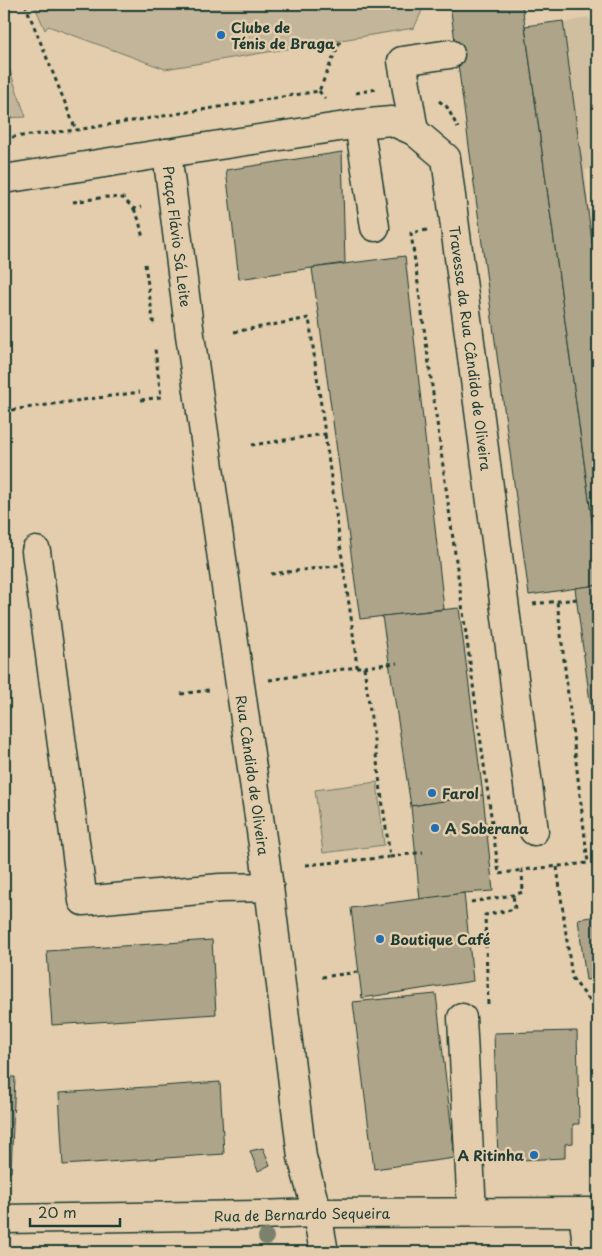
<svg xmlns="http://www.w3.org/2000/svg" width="602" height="1256" font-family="'Playpen Sans',sans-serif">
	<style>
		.built { fill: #cfbea0 }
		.green { fill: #c3b599; stroke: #717966 }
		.building { fill: #ada48a; stroke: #1f3d34 }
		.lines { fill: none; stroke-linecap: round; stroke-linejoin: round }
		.minor-casing { stroke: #1f3d34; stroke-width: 31 }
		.path { stroke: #1f3d34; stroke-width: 3; stroke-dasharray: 4 4; stroke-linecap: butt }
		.minor { stroke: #e3cdac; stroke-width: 28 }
		.tree { fill: #7c816d }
		.poi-dot { fill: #1f6fb2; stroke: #e3cdac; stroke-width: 2 }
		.labels { text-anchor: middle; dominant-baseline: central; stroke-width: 5; stroke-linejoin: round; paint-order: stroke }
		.poi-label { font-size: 14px; font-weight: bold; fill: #1f3d34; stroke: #e3cdac; text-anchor: start }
		.street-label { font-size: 14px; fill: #1f3d34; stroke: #e3cdac }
	</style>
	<rect width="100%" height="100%" fill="#e3cdac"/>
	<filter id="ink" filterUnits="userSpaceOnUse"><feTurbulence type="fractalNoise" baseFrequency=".02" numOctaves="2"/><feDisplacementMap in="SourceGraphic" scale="10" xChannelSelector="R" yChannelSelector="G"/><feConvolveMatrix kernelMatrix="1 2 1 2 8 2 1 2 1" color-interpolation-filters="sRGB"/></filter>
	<g filter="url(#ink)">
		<polygon class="built" points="588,17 598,33 598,168 585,170 598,315 598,371 576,375 530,32"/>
		<g class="green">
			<polygon points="34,4 425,4 414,28 165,69 48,26 45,30"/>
			<polygon points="4,54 26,117 4,118"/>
			<polygon points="377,782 384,845 323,853 315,790"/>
		</g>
		<g class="building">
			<polygon points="450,4 522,4 598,565 598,585 529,595"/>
			<polygon points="563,21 598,287 598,565 525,26"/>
			<polygon points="342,152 345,263 239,279 226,170"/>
			<polygon points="405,256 444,609 360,619 312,268"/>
			<polygon points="598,585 598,762 575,588"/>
			<polygon points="459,608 483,795 411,806 382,616"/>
			<polygon points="483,795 493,891 464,893 420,900 411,806"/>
			<polygon points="464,893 473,981 362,998 351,908"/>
			<polygon points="598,916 598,978 586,980 578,919"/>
			<polygon points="212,940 216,1014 52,1025 47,951"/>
			<polygon points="436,994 455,1158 374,1169 353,1002"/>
			<polygon points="577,1031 579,1124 573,1124 573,1143 565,1144 565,1158 498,1161 494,1033"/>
			<polygon points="4,1077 15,1077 11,1172 4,1172"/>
			<polygon points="220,1082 224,1154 63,1165 59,1093"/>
			<polygon points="263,1148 270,1165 258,1171 250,1151"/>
		</g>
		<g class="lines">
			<defs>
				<g id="minor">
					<polyline points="359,124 375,227"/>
					<polyline points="414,131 402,61 450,54"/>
					<path id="s1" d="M167 153 190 335 269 887 302 1157 317 1213 324 1252"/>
					<path id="s2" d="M4 179 167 153 359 124 391 121 414 131 446 158 534 831"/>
					<polyline points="36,551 83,901 220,888 269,887"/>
					<polyline points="462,1018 472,1212"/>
					<polyline points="583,1213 588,1252"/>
					<path id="s3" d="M4 1219 259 1215 317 1213 598 1212"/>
				</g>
			</defs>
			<use href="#minor" class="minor-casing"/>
			<g class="path">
				<polyline points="25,4 76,130"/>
				<polyline points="319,91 325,99"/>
				<polyline points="356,93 377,89"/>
				<polyline points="439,101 447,107 458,128"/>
				<polyline points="4,138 76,130 319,91 341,39"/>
				<polyline points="73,202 106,197 123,198 134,209 141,207"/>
				<polyline points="134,209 139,220 143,239"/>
				<polyline points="427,230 411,233 499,874 522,870"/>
				<polyline points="145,264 154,327"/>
				<polyline points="234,332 309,318 325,434 252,445"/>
				<polyline points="141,400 161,397 155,349"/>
				<polyline points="4,411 140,392"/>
				<polyline points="271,574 343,565 325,434"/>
				<polyline points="533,604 577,599"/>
				<polyline points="364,667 397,663"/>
				<polyline points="269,680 357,667 351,617 343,565"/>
				<polyline points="181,694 209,690"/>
				<polyline points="390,857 423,852"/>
				<polyline points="306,865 390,857 364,667 357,667"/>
				<polyline points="557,867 572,978 598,1011"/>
				<polyline points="471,902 513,895 523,892 522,870 588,863 557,601"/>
				<polyline points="322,977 358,972"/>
				<polyline points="488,1004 485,915 515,909 513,895"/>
			</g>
			<use href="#minor" class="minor"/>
		</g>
		<circle class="tree" cx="266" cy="1237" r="8"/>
	</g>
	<g class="poi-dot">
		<circle cx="221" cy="35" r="5"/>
		<circle cx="432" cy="793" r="5"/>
		<circle cx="435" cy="828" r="5"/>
		<circle cx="380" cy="939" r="5"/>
		<circle cx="534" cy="1155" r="5"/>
	</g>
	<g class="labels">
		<g class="poi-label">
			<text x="231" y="27">Clube de<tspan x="231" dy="16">Ténis de Braga</tspan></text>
			<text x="442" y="793">Farol</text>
			<text x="445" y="828">A Soberana</text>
			<text x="390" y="939">Boutique Café</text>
			<text x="524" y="1155" text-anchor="end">A Ritinha</text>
		</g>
		<g class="street-label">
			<text stroke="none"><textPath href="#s1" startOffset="84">Praça Flávio Sá Leite</textPath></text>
			<text stroke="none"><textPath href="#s2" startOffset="650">Travessa da Rua Cândido de Oliveira</textPath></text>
			<text stroke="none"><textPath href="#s1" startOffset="628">Rua Cândido de Oliveira</textPath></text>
			<text stroke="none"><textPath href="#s3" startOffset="298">Rua de Bernardo Sequeira</textPath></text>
		</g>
	</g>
	<rect width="602" height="1256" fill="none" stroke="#e3cdac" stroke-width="20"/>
	<rect x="10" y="10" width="582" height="1236" fill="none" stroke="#1f3d34" stroke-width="2" filter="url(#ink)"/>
	<path d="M30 1218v8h90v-8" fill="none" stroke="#1f3d34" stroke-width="2.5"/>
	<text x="38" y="1218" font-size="15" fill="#1f3d34" stroke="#e3cdac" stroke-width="4" paint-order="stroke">20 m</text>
</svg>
